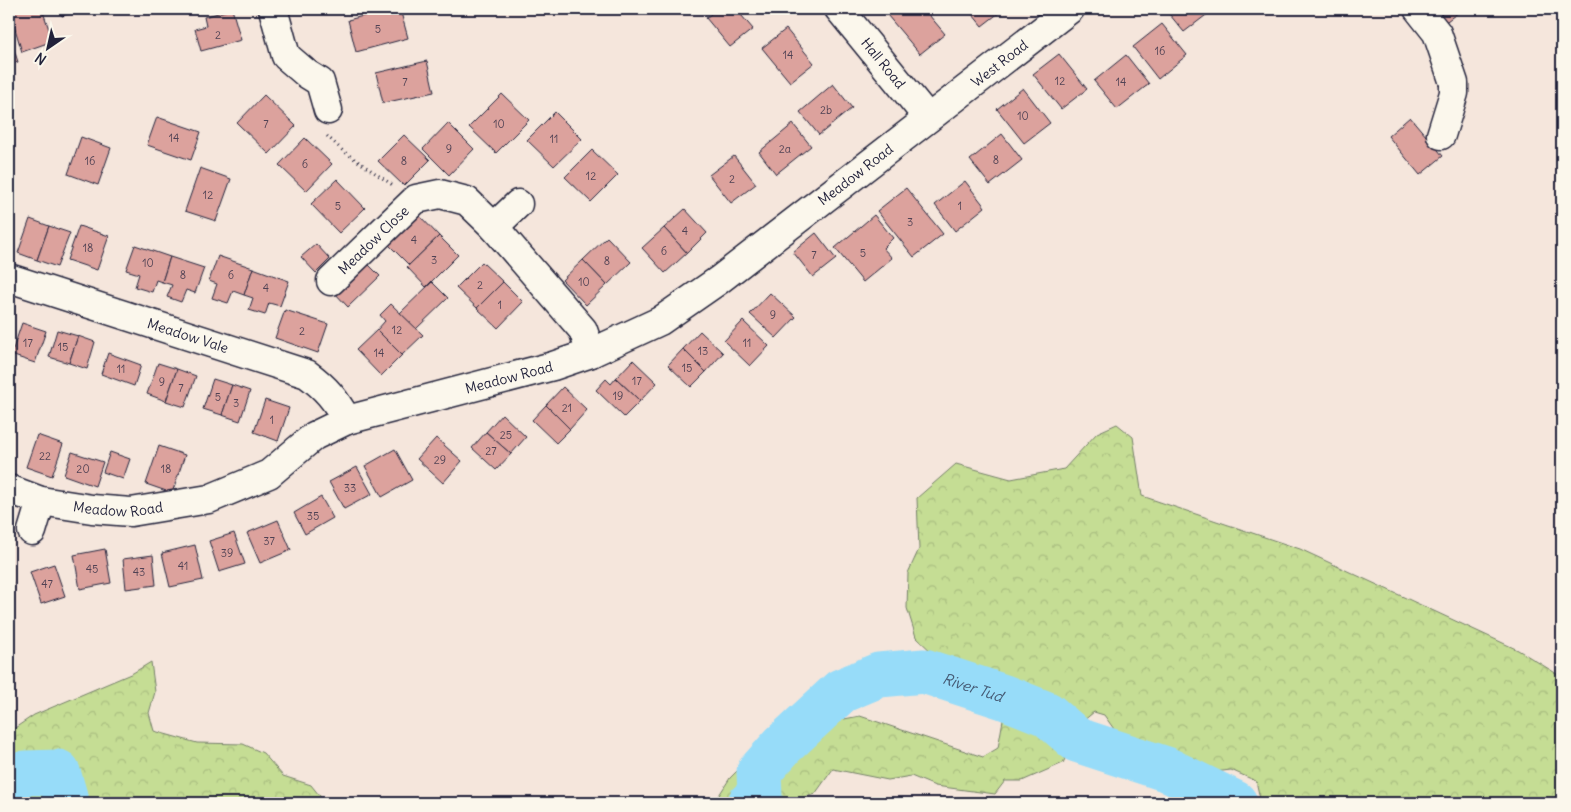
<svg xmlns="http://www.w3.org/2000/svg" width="1571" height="812" font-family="Delius,sans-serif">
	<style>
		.forest { fill: url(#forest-crowns); stroke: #748068 }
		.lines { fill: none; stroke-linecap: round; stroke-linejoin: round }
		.river { stroke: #97dcf9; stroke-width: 45 }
		.building { fill: #dca29d; stroke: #22223b }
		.minor-casing { stroke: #22223b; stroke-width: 31 }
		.path { stroke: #22223b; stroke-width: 3; stroke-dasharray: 1 4; stroke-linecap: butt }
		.minor { stroke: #fbf7ec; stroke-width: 28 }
		.labels { text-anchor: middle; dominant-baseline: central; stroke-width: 4; stroke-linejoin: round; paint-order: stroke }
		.number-label { font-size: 11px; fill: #504254 }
		.street-label { font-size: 14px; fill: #22223b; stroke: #fbf7ec }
		.water-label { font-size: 15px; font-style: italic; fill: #455a74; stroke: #fbf7ec }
	</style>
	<defs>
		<pattern id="forest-crowns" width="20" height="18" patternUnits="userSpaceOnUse" patternTransform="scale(1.25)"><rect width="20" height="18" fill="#c5dd94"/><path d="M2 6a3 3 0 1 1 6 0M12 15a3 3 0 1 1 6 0" fill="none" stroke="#a9bd80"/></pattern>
	</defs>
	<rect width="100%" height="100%" fill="#f5e6dc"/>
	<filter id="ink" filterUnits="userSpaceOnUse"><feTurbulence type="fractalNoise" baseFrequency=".02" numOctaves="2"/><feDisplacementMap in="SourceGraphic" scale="10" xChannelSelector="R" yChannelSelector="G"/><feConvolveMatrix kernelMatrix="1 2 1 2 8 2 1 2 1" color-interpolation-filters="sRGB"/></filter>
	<g filter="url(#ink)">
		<g class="forest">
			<polygon points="1117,424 1133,437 1142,496 1300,549 1518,650 1562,677 1562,803 1261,803 1256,781 1231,770 1197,774 1165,757 1131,753 1104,715 1094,712 1083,721 1063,763 1022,781 1005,781 995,794 935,786 911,776 888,780 833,769 815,794 799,799 796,803 714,803 730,778 757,751 766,734 860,716 983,757 998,748 1003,720 916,637 907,608 908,573 919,549 917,498 956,464 1011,479 1064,469 1097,433"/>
			<polygon points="151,662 155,692 149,713 154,731 197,743 243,744 263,753 283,776 311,785 323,800 334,803 25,803 15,800 9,783 9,732 34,715 133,673"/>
		</g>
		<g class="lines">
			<g class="river">
				<polyline points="9,780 25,773 58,772 67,803"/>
				<path id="s1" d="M750 803 760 797 759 772 783 745 841 691 879 675 924 671 1004 697 1047 714 1077 740 1166 769 1235 803"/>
			</g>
		</g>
		<g class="building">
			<polygon points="9,9 42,9 53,41 22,52"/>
			<polygon points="59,9 84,9 62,16"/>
			<polygon points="232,9 241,40 201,51 195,29 206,26 204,17"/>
			<polygon points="390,9 400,9 408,38 356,52 348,20"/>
			<polygon points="717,9 736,9 753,29 730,47 706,18"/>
			<polygon points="882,9 924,9 945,34 920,54"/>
			<polygon points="968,9 1004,9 982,26"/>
			<polygon points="1165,9 1214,9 1184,32"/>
			<polygon points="1432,9 1463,9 1443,24"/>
			<polygon points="1162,24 1187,55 1158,79 1133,47"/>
			<polygon points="786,29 814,63 790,82 762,48"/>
			<polygon points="9,34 18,62 9,65"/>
			<polygon points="1059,54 1087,89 1061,109 1033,74"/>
			<polygon points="1126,55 1149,84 1117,109 1094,81"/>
			<polygon points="427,61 434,92 383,103 376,73"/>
			<polygon points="833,84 852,108 819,135 800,112"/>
			<polygon points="1023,88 1050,123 1024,143 997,109"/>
			<polygon points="502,94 529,120 496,153 469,127"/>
			<polygon points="264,95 296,126 269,154 237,123"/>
			<polygon points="555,112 582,139 554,166 527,140"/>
			<polygon points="157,117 201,132 191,160 147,145"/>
			<polygon points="1410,117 1443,156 1420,175 1388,136"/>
			<polygon points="448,123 474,149 449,175 423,149"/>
			<polygon points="793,124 811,146 776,174 759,152"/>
			<polygon points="1002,134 1022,160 990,185 970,160"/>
			<polygon points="404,135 430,160 404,186 378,161"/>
			<polygon points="81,137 111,148 98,185 68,174"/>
			<polygon points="305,138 332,164 306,191 279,165"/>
			<polygon points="592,150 618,175 591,202 565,177"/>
			<polygon points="734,156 756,184 731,203 709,175"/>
			<polygon points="200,168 231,179 216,221 185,211"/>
			<polygon points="337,179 365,208 339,233 311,204"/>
			<polygon points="965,181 985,207 955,231 935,205"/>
			<polygon points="906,188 943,234 914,257 877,211"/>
			<polygon points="9,201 14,202 9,217"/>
			<polygon points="685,209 707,233 687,253 664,228"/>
			<polygon points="418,214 439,236 409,265 388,244"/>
			<polygon points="874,215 893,238 883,248 892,258 863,282 835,248"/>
			<polygon points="30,219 49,226 37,260 18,253"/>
			<polygon points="49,226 70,233 57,267 37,260"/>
			<polygon points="79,226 109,236 97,270 67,260"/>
			<polygon points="664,228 687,253 665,273 642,248"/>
			<polygon points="816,233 836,259 813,277 793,252"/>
			<polygon points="439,236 458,255 426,287 407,267"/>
			<polygon points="607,237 631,262 607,285 583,260"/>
			<polygon points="316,244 330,259 316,273 301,257"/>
			<polygon points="135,245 170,257 162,282 156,280 152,292 135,287 139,274 126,270"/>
			<polygon points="218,256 253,268 244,295 233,291 228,303 212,298 217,284 209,281"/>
			<polygon points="170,257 204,268 195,293 186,290 181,302 167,297 172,285 162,282"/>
			<polygon points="364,260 380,276 348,307 333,291"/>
			<polygon points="583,260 607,285 586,305 562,280"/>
			<polygon points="482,262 503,282 477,308 456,288"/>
			<polygon points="253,268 289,281 280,306 269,303 265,315 249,310 253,298 244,295"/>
			<polygon points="432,282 448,298 416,329 400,313"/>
			<polygon points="503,282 523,302 498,328 477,308"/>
			<polygon points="770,293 796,317 776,338 750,314"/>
			<polygon points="391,304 423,335 402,355 377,330 385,321 380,315"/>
			<polygon points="285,310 328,324 318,353 275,338"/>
			<polygon points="743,321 769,346 750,366 724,341"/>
			<polygon points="22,323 46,331 35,363 11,355"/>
			<polygon points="57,330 78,336 69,363 49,357"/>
			<polygon points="377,330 402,355 381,376 356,350"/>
			<polygon points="700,331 723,353 706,372 683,349"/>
			<polygon points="78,336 95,342 87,369 69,363"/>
			<polygon points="683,349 706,372 691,387 668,365"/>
			<polygon points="108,353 141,365 134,386 101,374"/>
			<polygon points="633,360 657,383 640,401 616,378"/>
			<polygon points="158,363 177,369 166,401 147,394"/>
			<polygon points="177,369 196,376 185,407 166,401"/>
			<polygon points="616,378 640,401 624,417 596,390 606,379 611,384"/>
			<polygon points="213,379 232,385 222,415 203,409"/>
			<polygon points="232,385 250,391 240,421 222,415"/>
			<polygon points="563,387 587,410 570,429 546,405"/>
			<polygon points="265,400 289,408 278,441 254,432"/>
			<polygon points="546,405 570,429 556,443 532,420"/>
			<polygon points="502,414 526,437 511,454 486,432"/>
			<polygon points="486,432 511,454 496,470 472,448"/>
			<polygon points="37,435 63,444 52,476 26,467"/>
			<polygon points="436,438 462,461 443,483 417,459"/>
			<polygon points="159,446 185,455 172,493 146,484"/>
			<polygon points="395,449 412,480 382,497 365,466"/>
			<polygon points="72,452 103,462 95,486 64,475"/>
			<polygon points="110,452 130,459 123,479 103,472"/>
			<polygon points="357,467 372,494 344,509 329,482"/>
			<polygon points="321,497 333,518 305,534 294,513"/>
			<polygon points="278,520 291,550 260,563 247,533"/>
			<polygon points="234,533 245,564 219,572 209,541"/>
			<polygon points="195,545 203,580 170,587 162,553"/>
			<polygon points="105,549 111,583 80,589 74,555"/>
			<polygon points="153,555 156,585 126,589 123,559"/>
			<polygon points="54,564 65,596 41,604 30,572"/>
			<rect x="9" y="582" width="3" height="46"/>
		</g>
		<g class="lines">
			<defs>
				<g id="minor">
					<polyline points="273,9 286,56 307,74 320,82 328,110"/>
					<path id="s2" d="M839 9 928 118"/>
					<polyline points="1418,9 1437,33 1454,83 1454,93 1441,135"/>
					<polyline points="494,227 518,204"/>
					<path id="s3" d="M9 278 307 374C326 388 335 399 347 420"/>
					<path id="s4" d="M331 281 416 199 440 194 467 201 494 227 583 330 591 353"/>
					<path id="s5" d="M9 489 41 501 92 509 131 512 209 499 269 474 314 436 347 420 553 366 591 353 660 321 719 280 1070 9"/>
					<polyline points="32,531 41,501"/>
				</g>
			</defs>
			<use href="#minor" class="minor-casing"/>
			<polyline class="path" points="327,136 343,151 394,186"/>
			<use href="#minor" class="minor"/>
		</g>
	</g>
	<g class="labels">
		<g class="number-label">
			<text x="378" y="29">5</text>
			<text x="218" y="35">2</text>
			<text x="1160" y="51">16</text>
			<text x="788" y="55">14</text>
			<text x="1060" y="81">12</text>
			<text x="405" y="82">7</text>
			<text x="1121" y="82">14</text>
			<text x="826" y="110">2b</text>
			<text x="1023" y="116">10</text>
			<text x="266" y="124">7</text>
			<text x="499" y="124">10</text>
			<text x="174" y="138">14</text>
			<text x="554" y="139">11</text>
			<text x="449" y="149">9</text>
			<text x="785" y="149">2a</text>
			<text x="996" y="160">8</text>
			<text x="90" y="161">16</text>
			<text x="404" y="161">8</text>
			<text x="305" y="164">6</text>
			<text x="591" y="176">12</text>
			<text x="732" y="179">2</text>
			<text x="208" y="195">12</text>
			<text x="338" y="206">5</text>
			<text x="960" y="206">1</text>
			<text x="910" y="222">3</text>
			<text x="685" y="231">4</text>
			<text x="414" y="240">4</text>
			<text x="88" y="248">18</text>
			<text x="664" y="251">6</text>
			<text x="863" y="253">5</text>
			<text x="814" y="255">7</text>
			<text x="434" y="260">3</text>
			<text x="607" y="261">8</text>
			<text x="148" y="263">10</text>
			<text x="183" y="275">8</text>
			<text x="231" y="275">6</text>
			<text x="584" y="282">10</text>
			<text x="480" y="285">2</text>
			<text x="266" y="288">4</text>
			<text x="500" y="305">1</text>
			<text x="773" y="315">9</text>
			<text x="397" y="330">12</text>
			<text x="302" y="331">2</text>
			<text x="28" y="343">17</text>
			<text x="747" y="343">11</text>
			<text x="63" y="347">15</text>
			<text x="703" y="351">13</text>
			<text x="379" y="353">14</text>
			<text x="687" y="368">15</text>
			<text x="121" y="369">11</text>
			<text x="637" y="381">17</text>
			<text x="162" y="382">9</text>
			<text x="181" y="388">7</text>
			<text x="618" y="396">19</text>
			<text x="218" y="397">5</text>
			<text x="236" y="403">3</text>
			<text x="567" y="408">21</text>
			<text x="272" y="420">1</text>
			<text x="506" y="435">25</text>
			<text x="491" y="451">27</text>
			<text x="45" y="456">22</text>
			<text x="440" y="460">29</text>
			<text x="83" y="469">20</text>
			<text x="166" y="469">18</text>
			<text x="350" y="488">33</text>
			<text x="313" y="516">35</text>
			<text x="269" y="541">37</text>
			<text x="227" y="553">39</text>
			<text x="183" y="566">41</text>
			<text x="92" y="569">45</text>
			<text x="139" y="572">43</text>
			<text x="47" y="584">47</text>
		</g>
		<g class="street-label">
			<text stroke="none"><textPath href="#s2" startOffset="70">Hall Road</textPath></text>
			<text stroke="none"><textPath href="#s5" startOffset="1120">West Road</textPath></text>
			<text stroke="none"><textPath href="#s5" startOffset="938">Meadow Road</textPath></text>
			<text stroke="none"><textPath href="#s4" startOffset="59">Meadow Close</textPath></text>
			<text stroke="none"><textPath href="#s3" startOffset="188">Meadow Vale</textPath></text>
			<text stroke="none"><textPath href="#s5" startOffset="532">Meadow Road</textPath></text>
			<text stroke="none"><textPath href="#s5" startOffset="112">Meadow Road</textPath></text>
		</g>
		<g class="water-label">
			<text stroke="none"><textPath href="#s1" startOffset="290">River Tud</textPath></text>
		</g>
	</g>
	<rect width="1571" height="812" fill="none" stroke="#fbf7ec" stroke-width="30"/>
	<rect x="15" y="15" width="1541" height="782" fill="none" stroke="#22223b" stroke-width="2" filter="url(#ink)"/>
	<g transform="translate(48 48) rotate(214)" stroke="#fbf7ec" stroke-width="4" paint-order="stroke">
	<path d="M0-4L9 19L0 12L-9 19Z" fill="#22223b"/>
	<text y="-8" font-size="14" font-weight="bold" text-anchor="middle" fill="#22223b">N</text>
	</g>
</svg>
